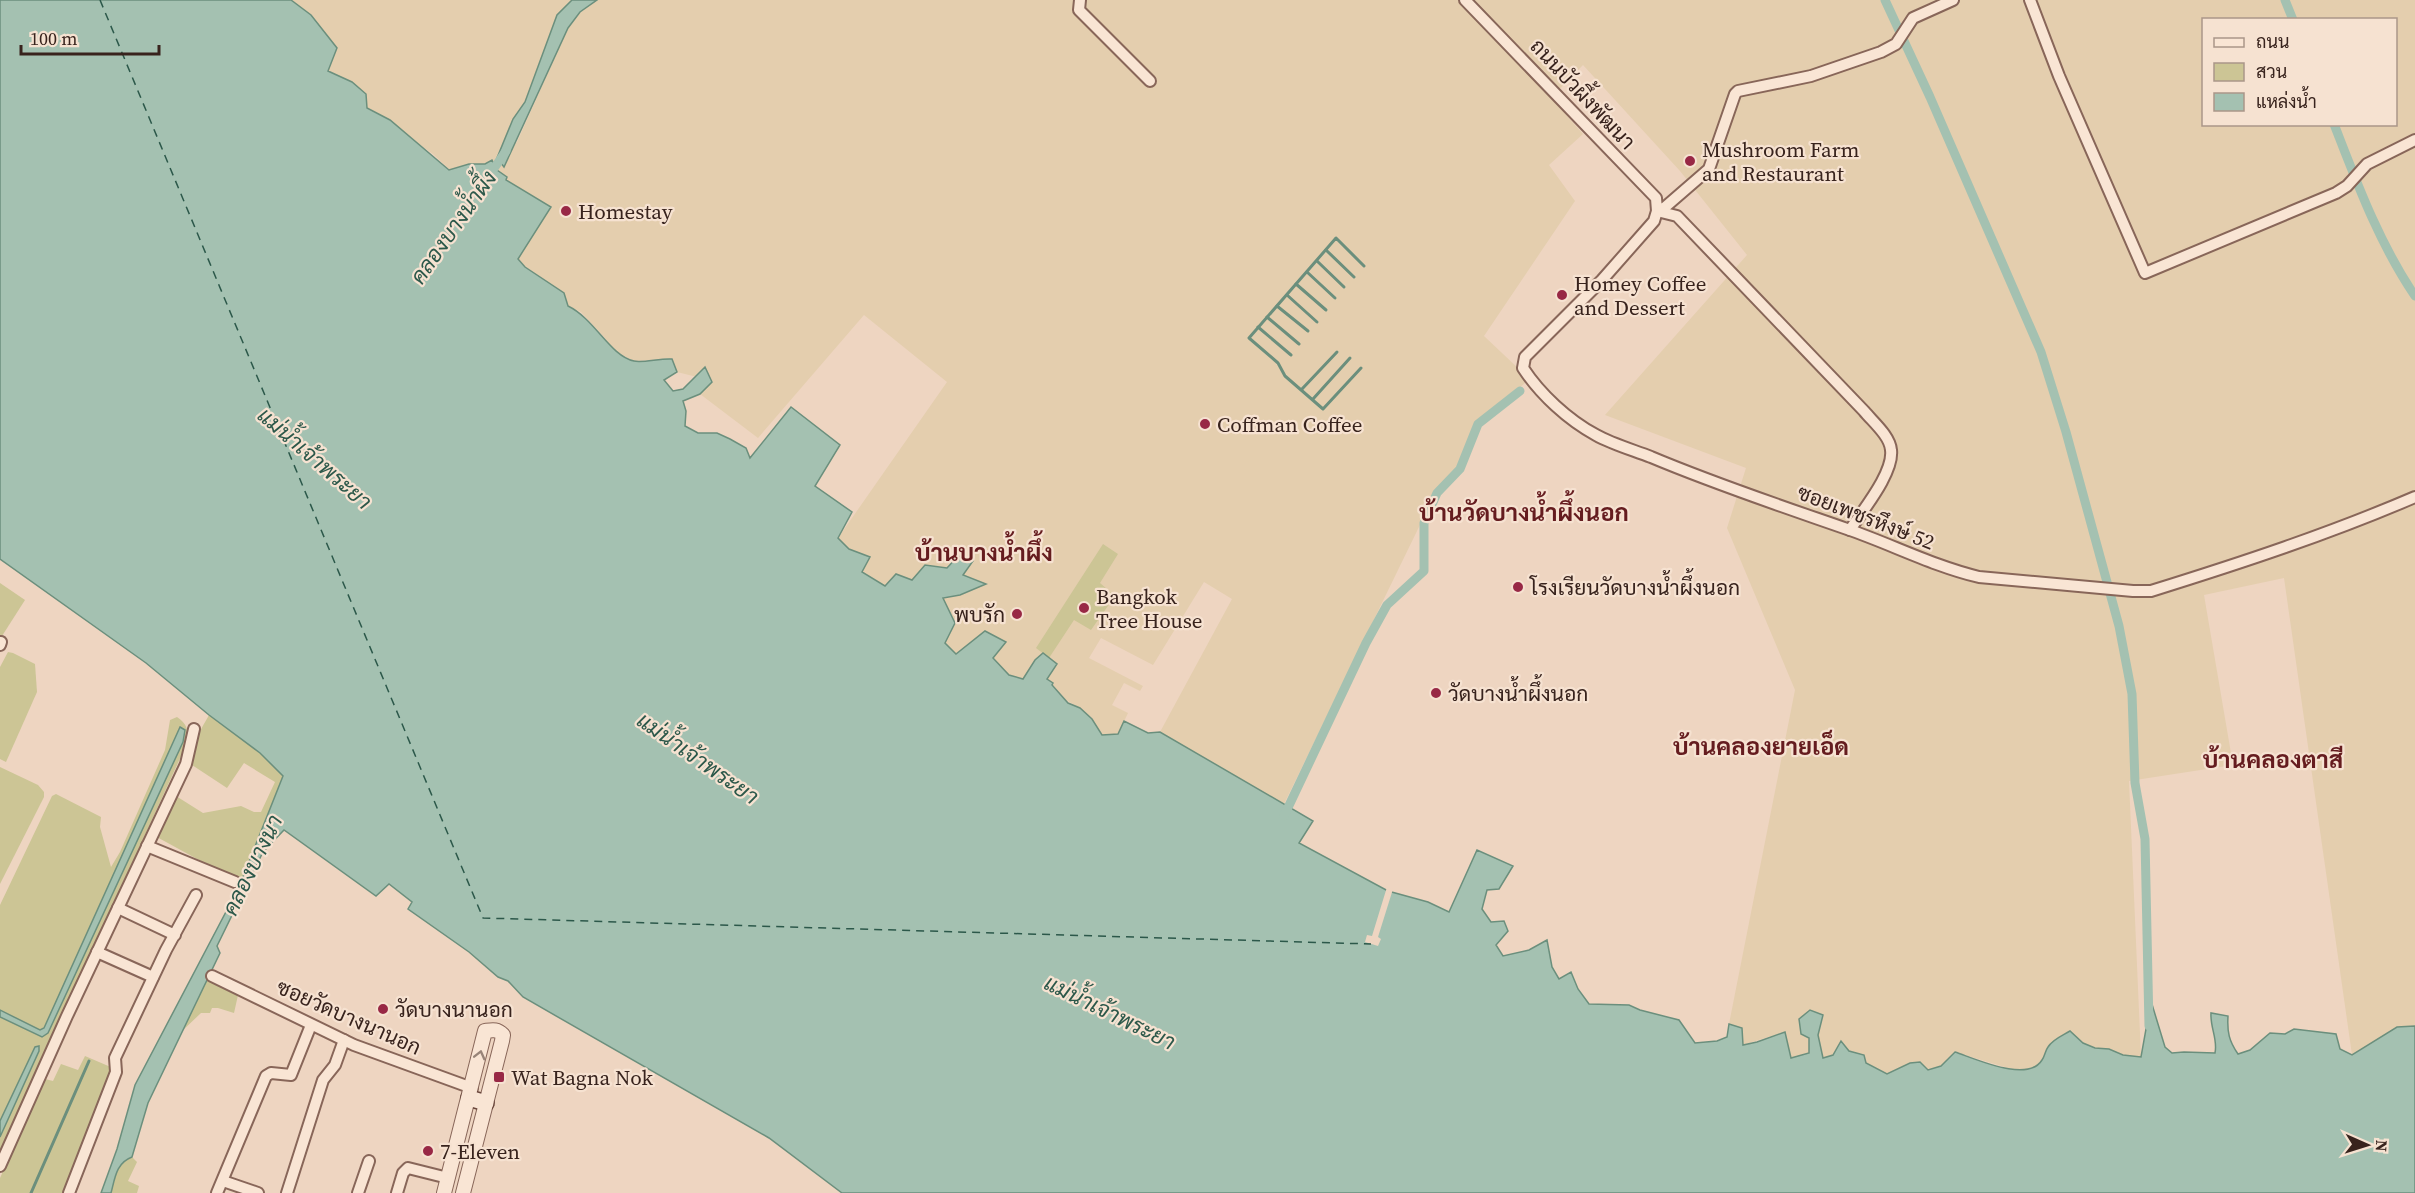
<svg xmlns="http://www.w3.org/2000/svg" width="2415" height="1193" font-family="'Source Serif 4',Sarabun,serif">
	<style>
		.farmland { fill: #e4ceae; fill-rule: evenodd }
		.green { fill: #ccc595 }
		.water { fill: #a4c1b1; stroke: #6b8f7d; stroke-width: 1.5 }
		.pier { fill: #eed5c1 }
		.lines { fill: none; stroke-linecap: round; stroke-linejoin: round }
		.stream { stroke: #6b8f7d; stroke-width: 3 }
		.canal { stroke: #a4c1b1; stroke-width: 9 }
		.ferry { stroke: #2c584a; stroke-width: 1.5; stroke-dasharray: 8 6; stroke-linecap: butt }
		.minor-casing { stroke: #886659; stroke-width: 14 }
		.tertiary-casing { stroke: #886659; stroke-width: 16 }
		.secondary-casing { stroke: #6a473c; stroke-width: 18 }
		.minor { stroke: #f9e5d4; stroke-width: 10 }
		.tertiary { stroke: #f9e5d4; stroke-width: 14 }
		.secondary { stroke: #f9e5d4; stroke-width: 15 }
		.oneway { stroke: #988478 }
		.poi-dot { fill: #982845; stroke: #f6e2d1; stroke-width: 2 }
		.labels { text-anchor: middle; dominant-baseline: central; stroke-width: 4.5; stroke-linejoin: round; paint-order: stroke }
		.street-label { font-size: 21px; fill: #38231d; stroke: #f6e2d1 }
		.poi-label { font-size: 21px; fill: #38231d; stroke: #f6e2d1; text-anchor: start }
		.water-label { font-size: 22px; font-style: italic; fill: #2c584a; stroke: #f6e2d1 }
		.quarter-label { font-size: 24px; font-weight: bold; fill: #651c1f; stroke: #f6e2d1 }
	</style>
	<rect width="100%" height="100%" fill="#eed5c1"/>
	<path class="farmland" d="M293 0H572L557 15 525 102 513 119 497 158 517 142 568 28 580 12 597 0H2415V1026L2397 1027 2352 1055 2284 578 2204 595 2233 765 2129 781 2141 1057 2123 1055 2109 1049 2095 1048 2083 1043 2070 1031 2056 1039 2047 1048 2042 1061 2032 1070 2018 1071 1955 1052 1941 1066 1927 1070 1910 1063 1887 1074 1866 1063 1863 1055 1849 1051 1842 1042 1833 1055 1823 1058 1818 1035 1822 1015 1809 1038V1054L1791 1058 1785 1032 1742 1045V1029L1729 1024 1795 690 1727 528 1746 468 1605 415 1747 255 1680 171 1583 65 1551 98 1583 134 1549 165 1575 201 1484 336 1520 370 1525 383 1476 424 1458 467 1436 492 1284 804 1160 732 1232 599 1204 582 1153 665 1101 638 1089 658 1143 686 1140 691 1124 683 1112 705 1128 713 1118 734 1102 736 1092 718 1080 708 1066 700 1047 679 1057 664 1043 654 1035 660 1024 679 1009 675 993 658 985 631 956 654 944 643 956 623 943 598 960 595 985 584 963 575 972 561 948 568 926 565 912 580 885 586 862 572 870 557 849 549 838 538 947 382 864 315 758 438 700 394 712 382 705 368 697 377 677 372 672 359 634 361 613 350 605 338 581 312 568 306 552 285 525 267 518 259 550 206 506 180V177L485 164H469L450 170 433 154 367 108 352 82 328 71 336 47 292 3ZM2204 20H2396V124H2204Z"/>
	<g class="green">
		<polygon points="1103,544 1118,554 1100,583 1115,596 1091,630 1074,620 1049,658 1036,648"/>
		<polygon points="0,583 25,600 2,636 0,635"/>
		<polygon points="8,652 13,653 35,664 37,692 6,762 0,759 0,667"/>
		<path d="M209 715 260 753 283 776 241 883 155 836 176 796 203 813 241 806 254 812H261L275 782 244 763 227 788 192 765C187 751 202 728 209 715Z"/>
		<path d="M177 717C187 724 188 729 188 741L0 1152V1137L39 1051 35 1047 0 1121V905L52 796 56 794 101 817 100 827 111 867 120 852 165 750 170 720Z"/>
		<polygon points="0,767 38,785 44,792 44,797 0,884"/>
		<polygon points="206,978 238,995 234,1013 218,1008 212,1008 210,1013 201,1013 181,1032"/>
		<polygon points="85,1056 113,1068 65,1193 0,1193 0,1178 45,1079 53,1081 61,1064 78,1070"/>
		<path d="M132 1157 137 1162 128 1181 139 1186 137 1193H111C115 1178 116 1163 132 1157Z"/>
	</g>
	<g class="water">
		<path d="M0 0H291L311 15 337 48 328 71 352 82 366 94 367 108 390 120 449 170 469 164H485L492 160 497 170 507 177 506 180 551 207 518 259 525 267 564 293 568 306C595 319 610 356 634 361 643 363 661 358 672 359L677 372 664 380 673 391 683 389 705 367 712 382 700 394 683 401 686 411 685 426 698 433H717L730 439 746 448 750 458 791 407 840 445 815 486 852 512 838 538 849 549 870 557 862 572 885 586 896 574 912 580 925 565 947 568 958 556 973 561 963 575 986 584 960 595 943 598 955 623 945 643 956 654 985 631 1006 642 993 658 1009 675 1023 679 1035 660 1043 653 1057 664 1047 679 1053 683 1052 685 1068 703 1080 708 1092 719 1102 735 1118 734 1124 721 1148 733 1160 732 1313 821 1299 843 1388 891 1428 902 1449 912 1477 850 1513 866 1499 889 1487 890 1482 909 1491 922 1504 921 1508 931 1496 945 1503 956 1529 950 1547 940 1552 967 1559 979 1571 972 1578 989 1589 1004 1629 1005 1640 1010 1679 1020 1695 1043 1717 1041 1727 1037 1729 1024 1742 1028 1743 1045 1757 1042 1785 1032 1791 1058 1809 1053V1038L1801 1034 1799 1019 1810 1010 1823 1015 1818 1035 1823 1058 1833 1055 1841 1041 1849 1051 1864 1055 1866 1063 1887 1074 1910 1063 1920 1062 1928 1070 1941 1066 1955 1052C1976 1059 2028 1083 2042 1060 2045 1056 2045 1051 2048 1047 2053 1039 2062 1036 2070 1031L2083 1043 2095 1048 2109 1049 2123 1055 2141 1057 2151 1001 2165 1047 2172 1053 2184 1052 2215 1053C2218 1039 2210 1028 2211 1013L2228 1016C2227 1032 2229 1041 2238 1054L2250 1050 2270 1033 2285 1034 2294 1029 2336 1034 2340 1049 2352 1055 2397 1027 2415 1026V1193H842L769 1138 523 997 508 981 498 977 469 952 408 909 412 902 389 884 376 896 284 830 263 852 217 946 220 953 148 1103 132 1157C116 1163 115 1178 111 1193H101L117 1149 135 1085 239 887 283 776 260 753 209 715 146 663 0 559Z"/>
		<polygon points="572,0 597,0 580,12 568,28 504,167 497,158 513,119 525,102 557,15"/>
		<polygon points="180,727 185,730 183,742 48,1033 42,1037 0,1017 0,1010 40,1030 44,1028"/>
		<polygon points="39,1046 39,1051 0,1137 0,1121 35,1047"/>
	</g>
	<polygon class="pier" points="1387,887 1393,889 1378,937 1381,939 1378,946 1365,942 1367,935 1372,936"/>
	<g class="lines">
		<g class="stream">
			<polyline points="1326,250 1354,277"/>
			<polyline points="1317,261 1344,287"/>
			<polyline points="1307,272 1335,298"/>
			<polyline points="1296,284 1326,310"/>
			<polyline points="1287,295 1317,322"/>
			<polyline points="1277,306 1308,331"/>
			<polyline points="1267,317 1299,344"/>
			<polyline points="1258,327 1291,355"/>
			<polyline points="1361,368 1323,409 1285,376 1278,363 1249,338 1336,238 1364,266"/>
			<polyline points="1302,389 1337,352"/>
			<polyline points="1313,399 1350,358"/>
			<polyline points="31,1193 89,1061"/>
		</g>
		<g class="canal">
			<polyline points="1885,0 1930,97 2041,352 2066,432 2119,626 2132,694 2135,783 2145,839 2149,1026"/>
			<polyline points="2285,0 2293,20"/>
			<path d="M2334 124C2357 183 2379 243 2415 296"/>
			<polyline points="488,177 506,151"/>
			<polyline points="1284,816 1366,643 1387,605 1424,571 1424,523 1437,493 1460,469 1478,424 1520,391"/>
		</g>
		<polyline class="ferry" points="100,0 483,918 1371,944"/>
		<defs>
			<g id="minor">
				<polyline points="1080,0 1079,10 1150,81"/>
				<path d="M1465 0 1656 198 1657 211 1654 221 1602 280 1525 357 1523 368C1540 394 1568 420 1596 435 1612 444 1633 450 1651 457 1715 484 1781 506 1847 529 1891 544 1933 566 1979 577L2133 591H2151C2241 563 2329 534 2415 497"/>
				<polyline points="2030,0 2059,76 2145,273 2336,193 2347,186 2367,164 2415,140"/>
				<polyline points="1657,209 1664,208 1709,169 1735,94 1738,91 1811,76 1881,52 1896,44 1913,18 1953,0"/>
				<path d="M1657 211 1677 216 1864 411C1873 422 1890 436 1891 450 1894 473 1862 511 1850 530"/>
				<polyline points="0,645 1,642"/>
				<polyline points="147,846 235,882"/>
				<polyline points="118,908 175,935"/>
				<polyline points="97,952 153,977"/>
				<polyline points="212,976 354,1045 472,1088"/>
				<polyline points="0,1166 67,1016 186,764 194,729"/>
				<polyline points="223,1181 258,1193"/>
				<polyline points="69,1193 116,1072 115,1058 166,950 196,895"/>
				<polyline points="217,1193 266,1076 271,1073 291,1075 311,1025"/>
				<polyline points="287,1193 323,1080 335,1065 344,1040"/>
				<polyline points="358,1193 369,1161"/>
				<polyline points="397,1193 403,1173 408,1168 448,1178"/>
			</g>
			<path id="tertiary" d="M444 1193 485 1031C493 1030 497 1029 503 1035L502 1041 463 1193"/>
			<polyline id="secondary" points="469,1098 486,1103"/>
		</defs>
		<use href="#minor" class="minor-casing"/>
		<use href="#tertiary" class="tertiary-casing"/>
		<use href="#secondary" class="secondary-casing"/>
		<use href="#minor" class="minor"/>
		<use href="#tertiary" class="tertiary"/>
		<use href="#secondary" class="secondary"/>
	</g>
	<defs><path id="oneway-chevron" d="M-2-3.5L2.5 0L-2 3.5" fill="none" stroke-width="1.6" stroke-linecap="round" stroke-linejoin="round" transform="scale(1.5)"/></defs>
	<use class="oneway" href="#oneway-chevron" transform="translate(480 1055) rotate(-76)"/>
	<g class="poi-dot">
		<circle cx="1690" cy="161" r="6"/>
		<circle cx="566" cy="211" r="6"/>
		<circle cx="1562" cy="295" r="6"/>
		<circle cx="1205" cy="424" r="6"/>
		<circle cx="1518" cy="587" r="6"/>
		<circle cx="1084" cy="608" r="6"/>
		<circle cx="1017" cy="614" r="6"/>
		<circle cx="1436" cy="693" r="6"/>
		<circle cx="383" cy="1009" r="6"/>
		<rect x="493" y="1071" width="12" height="12" rx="3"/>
		<circle cx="428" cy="1151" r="6"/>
	</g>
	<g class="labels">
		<g class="street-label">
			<text transform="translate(1583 94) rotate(47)">ถนนบัวผึ้งพัฒนา</text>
			<text transform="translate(1866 517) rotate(21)">ซอยเพชรหึงษ์ 52</text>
			<text transform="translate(349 1017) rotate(24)">ซอยวัดบางนานอก</text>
		</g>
		<g class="poi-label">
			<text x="1702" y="149">Mushroom Farm<tspan x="1702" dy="24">and Restaurant</tspan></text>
			<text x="578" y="211">Homestay</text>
			<text x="1574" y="283">Homey Coffee<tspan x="1574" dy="24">and Dessert</tspan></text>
			<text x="1217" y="424">Coffman Coffee</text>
			<text x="1530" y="587">โรงเรียนวัดบางน้ำผึ้งนอก</text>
			<text x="1096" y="596">Bangkok<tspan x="1096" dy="24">Tree House</tspan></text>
			<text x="1005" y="614" text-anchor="end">พบรัก</text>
			<text x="1448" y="693">วัดบางน้ำผึ้งนอก</text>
			<text x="395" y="1009">วัดบางนานอก</text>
			<text x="511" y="1077">Wat Bagna Nok</text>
			<text x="440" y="1151">7-Eleven</text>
		</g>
		<g class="water-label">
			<text transform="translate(453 227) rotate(-55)">คลองบางน้ำผึ้ง</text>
			<text transform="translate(315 458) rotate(41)">แม่น้ำเจ้าพระยา</text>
			<text transform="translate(698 758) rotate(35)">แม่น้ำเจ้าพระยา</text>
			<text transform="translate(252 865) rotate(-64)">คลองบางนา</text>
			<text transform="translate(1110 1012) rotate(26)">แม่น้ำเจ้าพระยา</text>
		</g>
		<g class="quarter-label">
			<text x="1524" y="512">บ้านวัดบางน้ำผึ้งนอก</text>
			<text x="984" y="552">บ้านบางน้ำผึ้ง</text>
			<text x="1761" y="746">บ้านคลองยายเอ็ด</text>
			<text x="2273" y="759">บ้านคลองตาสี</text>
		</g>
	</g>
	<rect x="2202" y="18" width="195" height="108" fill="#f6e2d1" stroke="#aa9689" stroke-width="1.5"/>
	<rect x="2214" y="38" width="30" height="9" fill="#f9e5d4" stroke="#aa9689" stroke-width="1.5"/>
	<text x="2256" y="48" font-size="18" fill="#38231d">ถนน</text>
	<rect x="2214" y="63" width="30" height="18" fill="#ccc595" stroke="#aa9689" stroke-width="1.5"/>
	<text x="2256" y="78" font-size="18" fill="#38231d">สวน</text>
	<rect x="2214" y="93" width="30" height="18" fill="#a4c1b1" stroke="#aa9689" stroke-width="1.5"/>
	<text x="2256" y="108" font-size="18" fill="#38231d">แหล่งน้ำ</text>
	<g transform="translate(2367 1145) rotate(93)" stroke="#f6e2d1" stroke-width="4.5" paint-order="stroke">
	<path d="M0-4.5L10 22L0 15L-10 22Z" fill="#38231d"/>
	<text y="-9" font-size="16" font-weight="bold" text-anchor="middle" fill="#38231d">N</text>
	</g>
	<path d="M21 45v9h138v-9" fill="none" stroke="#38231d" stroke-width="3"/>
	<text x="30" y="45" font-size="18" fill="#38231d" stroke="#f6e2d1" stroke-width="4.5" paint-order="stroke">100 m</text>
</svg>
